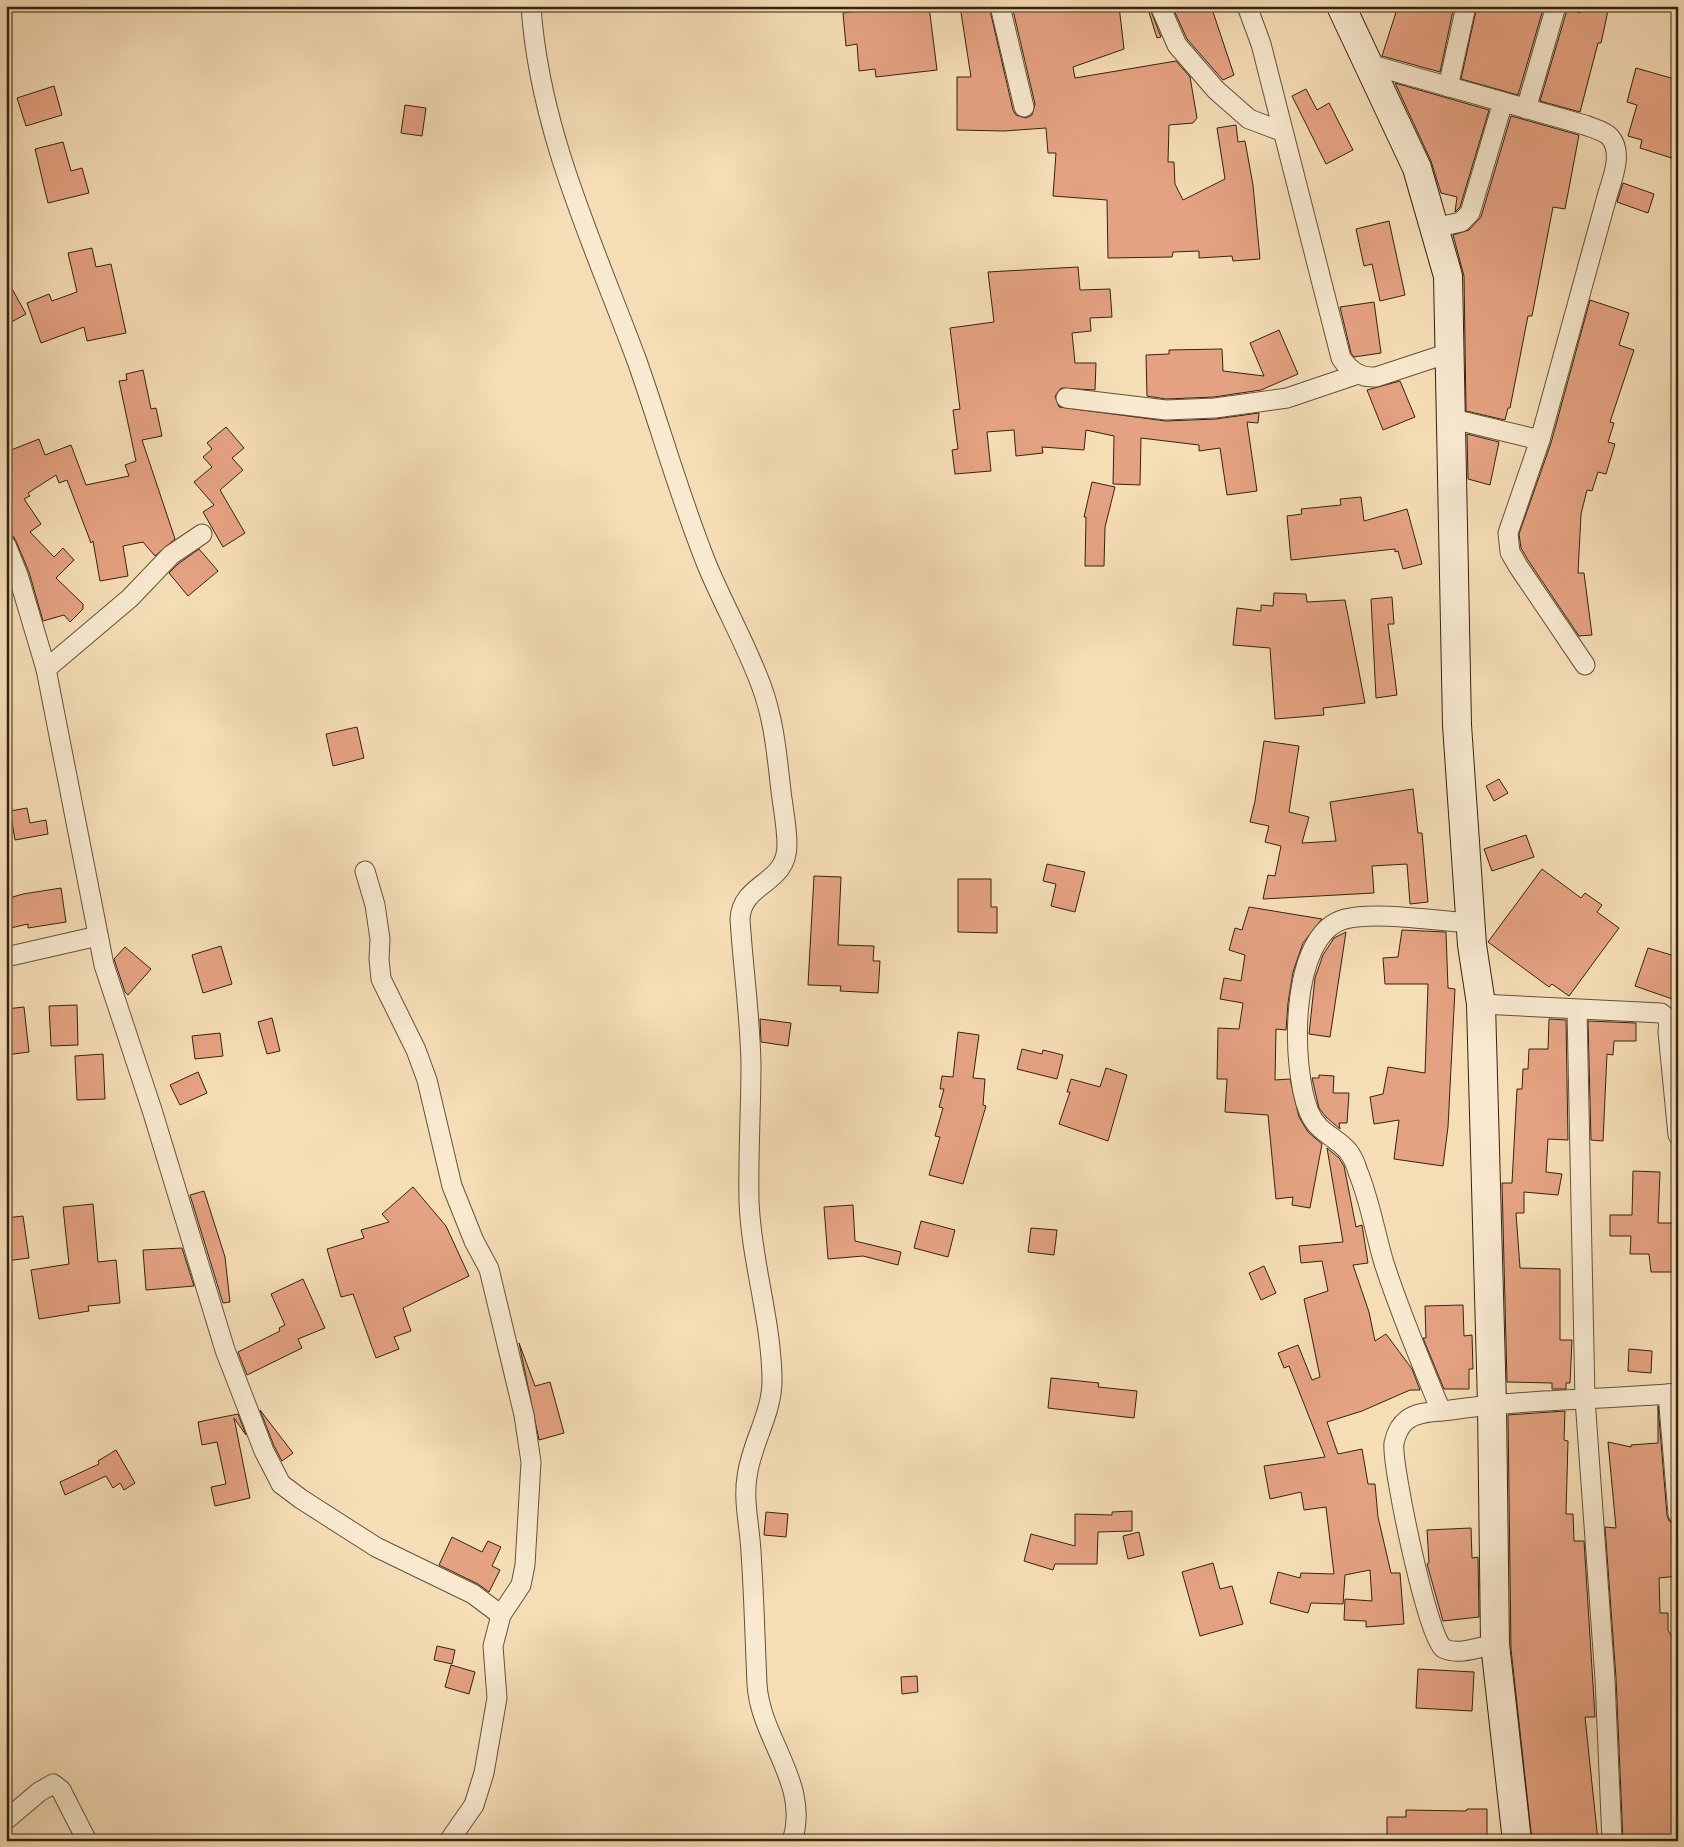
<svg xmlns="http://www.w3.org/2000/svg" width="1684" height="1847" font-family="'Libre Bodoni',serif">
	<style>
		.building { fill: #e5a282; stroke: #342310 }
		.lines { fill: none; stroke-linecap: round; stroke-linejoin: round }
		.minor-casing { stroke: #64523a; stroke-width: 21 }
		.secondary-casing { stroke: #342310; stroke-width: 30 }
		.minor { stroke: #f8e9d0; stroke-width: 19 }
		.secondary { stroke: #f8e9d0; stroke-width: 28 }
	</style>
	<rect width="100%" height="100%" fill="#f5ddb6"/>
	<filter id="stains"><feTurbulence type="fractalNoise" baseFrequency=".004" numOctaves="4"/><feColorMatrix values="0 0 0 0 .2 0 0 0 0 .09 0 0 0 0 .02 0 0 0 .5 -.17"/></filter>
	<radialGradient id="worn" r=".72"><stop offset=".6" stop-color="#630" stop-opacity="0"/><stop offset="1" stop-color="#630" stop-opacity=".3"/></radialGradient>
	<g class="building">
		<polygon points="870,6 929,6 937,70 876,77 875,69 859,71 857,44 846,46 843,13 870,10"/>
		<polygon points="960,6 989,6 1013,110 1016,115 1026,118 1032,115 1035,104 1012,6 1119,6 1124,49 1073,67 1075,78 1176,61 1190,77 1197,118 1193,123 1169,125 1168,162 1174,162 1175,184 1183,200 1225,179 1217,128 1236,125 1238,142 1245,141 1253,185 1260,259 1233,261 1232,256 1199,258 1199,251 1173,252 1172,257 1108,258 1107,200 1053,196 1056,153 1048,153 1046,128 1004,131 957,130 957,77 971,77"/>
		<polygon points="1147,6 1149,6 1161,37 1157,38"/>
		<polygon points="1172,6 1211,6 1234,75 1223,80 1187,39"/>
		<polygon points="1398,6 1454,6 1440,72 1382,56"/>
		<polygon points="1477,6 1544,6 1518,95 1461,79"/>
		<polygon points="1585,6 1609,6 1601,43 1598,43 1580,112 1540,101 1567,10 1580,13"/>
		<polygon points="1636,68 1678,80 1678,110 1674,124 1678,125 1678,160 1640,148 1642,140 1628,136 1637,105 1627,102"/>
		<polygon points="1395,83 1489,110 1460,207 1455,212 1457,197 1441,193 1431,161"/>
		<polygon points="54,86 62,115 26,126 17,98"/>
		<polygon points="1306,89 1317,110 1329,103 1353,150 1326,164 1292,96"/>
		<polygon points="405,105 426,108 422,136 401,133"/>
		<polygon points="1511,116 1579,135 1565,209 1553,207 1532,316 1528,316 1510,408 1508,408 1505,420 1466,411 1464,276 1453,235 1469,230 1481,217"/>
		<polygon points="63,142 71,171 82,168 89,193 48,203 35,149"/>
		<polygon points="1623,183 1654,194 1648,213 1617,202"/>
		<polygon points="1389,221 1405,295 1380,301 1372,264 1364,266 1356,229"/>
		<polygon points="92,248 96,267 111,264 126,333 87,341 84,327 41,343 27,303 49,294 52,301 77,292 68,253"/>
		<polygon points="1078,267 1080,290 1110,289 1112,317 1090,318 1091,331 1072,333 1075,363 1096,363 1095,390 1061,388 1055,396 1059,407 1166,421 1216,419 1259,413 1258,423 1247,422 1257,491 1227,495 1220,448 1199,451 1199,445 1141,438 1140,485 1113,484 1114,436 1086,430 1084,450 1042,447 1043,453 1016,456 1014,430 987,432 991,471 955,474 952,450 958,449 953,410 960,409 950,328 994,322 988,272"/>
		<polygon points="6,278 26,314 6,325"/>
		<polygon points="1590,300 1629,313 1619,345 1634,350 1610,422 1614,423 1608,442 1615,444 1606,474 1598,472 1592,491 1587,490 1581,514 1578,573 1584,573 1592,635 1579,636 1528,560 1521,548 1519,534 1551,443"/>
		<polygon points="1374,302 1381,353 1354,357 1351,353 1340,307"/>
		<polygon points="1279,330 1298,374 1261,390 1214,397 1166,399 1147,396 1146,355 1169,354 1169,350 1222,349 1223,371 1264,376 1250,343"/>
		<polygon points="143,370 151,409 156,408 162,436 142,440 175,539 155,556 143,542 123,546 128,576 100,581 93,541 91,543 67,480 59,483 56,475 28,493 30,496 24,499 41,524 30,532 54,557 63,548 74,560 56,578 83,604 83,609 70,622 64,615 43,621 29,572 16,541 13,536 6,534 6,452 39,439 45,455 71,445 86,485 129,476 125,465 136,461 119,381 127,380 126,374"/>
		<polygon points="1400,381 1415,417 1383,430 1367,390"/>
		<polygon points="226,427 244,448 232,458 243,470 220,490 245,533 223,547 203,512 214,505 194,482 212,467 203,457 212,449 207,443"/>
		<polygon points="1467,434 1499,442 1490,485 1468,479"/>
		<polygon points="1092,482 1115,487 1105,527 1104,566 1085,566 1086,517 1084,517"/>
		<polygon points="1361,497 1364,521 1407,509 1422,564 1403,569 1398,551 1395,552 1395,549 1291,560 1287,516 1302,514 1301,509 1341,505 1340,499"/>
		<polygon points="199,549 218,571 188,596 169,573 178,564"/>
		<polygon points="1274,593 1306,594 1307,602 1345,600 1365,703 1323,708 1324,715 1275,719 1270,648 1233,645 1237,608 1261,611 1261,605 1273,606"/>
		<polygon points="1392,597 1394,624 1388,624 1397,695 1376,698 1371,599"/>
		<polygon points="357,727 364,758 333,766 326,734"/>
		<polygon points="1264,741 1299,746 1289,812 1309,817 1302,843 1336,841 1330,802 1413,789 1418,833 1422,833 1428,902 1410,904 1407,864 1372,866 1374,893 1263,899 1268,875 1275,876 1281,846 1265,842 1269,826 1250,822 1255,801"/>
		<polygon points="1499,779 1508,793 1494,801 1486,786"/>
		<polygon points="27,808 30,823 46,820 48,834 15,840 10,811"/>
		<polygon points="1526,835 1534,857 1492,871 1484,849"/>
		<polygon points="1047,864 1085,872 1075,912 1051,906 1056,884 1043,881"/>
		<polygon points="1542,869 1581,898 1585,893 1602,905 1597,912 1619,928 1569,996 1552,984 1549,987 1488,942"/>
		<polygon points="814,876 841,877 838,945 874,946 873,961 880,961 878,993 840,991 841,986 808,985"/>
		<polygon points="958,879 991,879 991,907 997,907 997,933 958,932"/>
		<polygon points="61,888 66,922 28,928 28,924 6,929 6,899 23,894"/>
		<polygon points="1249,907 1322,919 1303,943 1293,972 1288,1003 1286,1030 1276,1029 1275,1080 1290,1079 1299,1117 1308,1132 1322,1144 1310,1208 1292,1205 1293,1197 1276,1199 1268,1115 1225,1112 1227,1079 1217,1079 1218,1028 1239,1029 1243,1003 1220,999 1224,978 1241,981 1245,955 1229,950 1235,928 1242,930"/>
		<polygon points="1402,930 1446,932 1448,988 1455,989 1448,1127 1443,1166 1394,1159 1399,1120 1374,1124 1370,1097 1383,1094 1388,1067 1425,1073 1428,984 1385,984 1383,958 1398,957"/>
		<polygon points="1346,932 1330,1037 1309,1034 1315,978 1323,955 1334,938"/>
		<polygon points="221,946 232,984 203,993 192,955"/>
		<polygon points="125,947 151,969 128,995 125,992 114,959"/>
		<polygon points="1648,948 1678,957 1678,1001 1635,986"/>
		<polygon points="77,1005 78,1045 51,1046 49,1006"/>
		<polygon points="24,1007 29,1052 6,1055 6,1009"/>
		<polygon points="272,1018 280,1051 267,1054 258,1022"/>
		<polygon points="760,1019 791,1023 788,1046 761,1042"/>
		<polygon points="1549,1019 1566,1020 1568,1140 1548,1139 1546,1172 1562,1174 1558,1195 1524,1192 1524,1213 1516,1213 1520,1268 1560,1269 1560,1340 1572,1340 1570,1383 1566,1383 1566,1389 1552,1389 1552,1383 1507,1382 1502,1183 1512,1183 1517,1089 1522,1089 1523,1069 1528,1069 1529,1049 1548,1049"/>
		<polygon points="1588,1021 1636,1023 1636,1041 1614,1041 1613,1055 1607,1054 1603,1141 1591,1140"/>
		<polygon points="958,1032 979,1035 973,1078 985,1079 983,1105 986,1106 963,1184 929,1175 940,1137 935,1136 943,1108 939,1107 944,1089 940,1089 942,1076 953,1077"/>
		<polygon points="220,1033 223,1056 195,1059 192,1036"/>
		<polygon points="1022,1049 1042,1054 1043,1050 1063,1055 1057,1079 1017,1069"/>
		<polygon points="103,1054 105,1099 77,1100 75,1056"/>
		<polygon points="1106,1068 1127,1075 1108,1141 1059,1124 1070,1092 1067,1092 1071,1079 1100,1087"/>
		<polygon points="198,1072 207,1093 180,1105 170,1085"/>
		<polygon points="1319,1075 1334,1076 1333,1093 1349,1093 1347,1123 1339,1123 1340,1129 1326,1117 1319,1108 1312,1078 1319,1078"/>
		<polygon points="1327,1148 1339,1158 1344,1166 1356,1227 1362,1225 1368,1263 1353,1265 1369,1312 1375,1341 1386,1334 1412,1369 1420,1390 1410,1390 1362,1411 1327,1422 1338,1454 1362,1449 1368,1484 1375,1484 1378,1517 1391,1573 1400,1573 1404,1624 1366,1627 1366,1621 1344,1620 1345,1599 1372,1601 1370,1570 1345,1575 1343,1604 1311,1603 1308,1613 1270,1603 1278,1572 1300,1578 1301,1573 1334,1574 1326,1507 1304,1510 1301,1492 1270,1499 1264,1466 1325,1457 1289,1366 1284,1368 1278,1353 1298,1345 1312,1380 1320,1377 1304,1299 1328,1291 1322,1261 1301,1263 1299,1246 1343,1242"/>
		<polygon points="1633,1171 1660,1172 1658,1223 1674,1223 1673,1272 1651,1272 1649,1254 1630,1254 1631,1236 1610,1236 1610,1215 1632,1215"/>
		<polygon points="413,1187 446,1226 469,1276 403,1308 411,1331 394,1337 399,1349 376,1358 353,1294 341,1297 327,1249 364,1238 361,1230 389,1222 382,1214"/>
		<polygon points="204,1191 225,1257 230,1302 223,1303 190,1195"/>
		<polygon points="93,1204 98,1262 116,1260 120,1303 88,1306 89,1311 39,1319 31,1270 69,1264 63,1207"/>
		<polygon points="853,1205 855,1241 901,1252 898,1265 863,1256 828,1259 824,1207"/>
		<polygon points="23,1216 29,1258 6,1261 6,1218"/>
		<polygon points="921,1221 955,1230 948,1257 914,1248"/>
		<polygon points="1031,1228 1057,1230 1054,1255 1028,1252"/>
		<polygon points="182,1248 194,1286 146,1290 143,1250"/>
		<polygon points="1264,1266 1276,1293 1261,1300 1249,1273"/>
		<polygon points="303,1279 325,1328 298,1339 302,1348 247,1375 238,1352 280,1331 279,1328 285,1325 271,1294"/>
		<polygon points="1463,1305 1464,1336 1472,1335 1473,1369 1469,1369 1469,1389 1444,1389 1423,1338 1426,1338 1425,1306"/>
		<polygon points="519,1343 535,1386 550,1382 564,1433 539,1440"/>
		<polygon points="1629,1349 1652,1351 1651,1373 1628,1371"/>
		<polygon points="1051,1378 1099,1383 1098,1387 1137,1391 1134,1418 1048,1408"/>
		<polygon points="1658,1406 1667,1515 1669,1521 1678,1525 1678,1576 1659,1578 1660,1613 1668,1613 1668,1630 1678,1648 1678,1841 1623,1841 1616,1678 1605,1527 1616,1528 1608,1442 1631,1447 1631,1445 1658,1443"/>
		<polygon points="260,1410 293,1453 282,1461 274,1446"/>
		<polygon points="1565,1411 1564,1440 1568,1441 1566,1514 1573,1514 1574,1541 1584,1541 1595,1717 1585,1717 1598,1841 1532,1841 1511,1649 1508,1415"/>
		<polygon points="238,1414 246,1435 234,1418 250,1498 215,1506 211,1487 226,1484 217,1442 202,1445 198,1422"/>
		<polygon points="116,1450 135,1483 124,1490 120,1483 113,1488 106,1476 65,1495 60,1482 99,1464 98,1461"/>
		<polygon points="1132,1511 1132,1531 1098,1532 1097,1564 1055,1564 1053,1570 1024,1561 1031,1534 1075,1546 1075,1514 1112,1515 1112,1512"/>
		<polygon points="766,1512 788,1514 786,1537 764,1535"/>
		<polygon points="1471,1528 1472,1558 1478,1557 1479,1617 1443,1621 1427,1564 1429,1563 1427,1530"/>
		<polygon points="1139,1532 1144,1555 1128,1559 1123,1536"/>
		<polygon points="452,1537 482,1552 488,1541 501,1547 492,1566 500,1570 489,1592 478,1584 439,1565"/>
		<polygon points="1213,1563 1220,1589 1232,1586 1243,1624 1200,1636 1182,1572"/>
		<polygon points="437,1646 455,1650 452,1664 434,1660"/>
		<polygon points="451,1665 475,1672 469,1694 445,1687"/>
		<polygon points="1418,1669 1474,1672 1472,1711 1416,1708"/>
		<polygon points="917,1676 918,1692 902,1694 901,1677"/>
		<polygon points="1467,1809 1487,1809 1487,1841 1387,1841 1387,1817 1406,1817 1406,1810 1466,1811"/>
	</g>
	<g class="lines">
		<defs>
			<g id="minor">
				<path d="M531 6C539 131 594 245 637 361 661 429 680 498 707 565 724 606 746 644 761 685 774 719 777 756 781 791 783 808 787 827 787 845 787 885 742 882 740 919 743 967 750 1015 751 1064 751 1110 748 1155 749 1201 751 1260 771 1318 772 1378 773 1413 751 1443 747 1477 743 1501 750 1528 751 1552 754 1596 755 1640 757 1684 760 1739 811 1784 792 1841"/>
				<polyline points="1000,6 1024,107"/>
				<polyline points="1160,6 1177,45 1216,90 1249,119 1281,131"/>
				<path d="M1247 6 1261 44 1341 358C1350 371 1360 378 1376 377L1452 352"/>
				<path d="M1368 64 1585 125C1592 128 1605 131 1610 137 1623 152 1613 177 1608 193L1540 440 1508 533 1510 552 1518 566 1585 665"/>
				<polyline points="1448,87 1466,6"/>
				<polyline points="1526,109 1556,6"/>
				<polyline points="1434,228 1461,222 1470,213 1503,102"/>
				<polyline points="1066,398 1166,410 1215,408 1287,398 1358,374"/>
				<polyline points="1453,419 1540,440"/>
				<polyline points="202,534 171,555 130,598 46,669 104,965 152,1110 225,1350 264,1451 281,1484 301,1499 376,1547 473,1594 501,1615"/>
				<polyline points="6,545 18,575 46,669"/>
				<polyline points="365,871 375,905 380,939 379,959 381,979 416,1050 427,1080 452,1186 474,1241 489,1269 524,1415 531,1462 525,1565 521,1585 501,1615 493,1646 497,1698 484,1773 474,1805 449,1841"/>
				<polyline points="6,957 98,936"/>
				<polyline points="1481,1004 1661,1013 1669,1019 1668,1032 1678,1135"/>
				<polyline points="1577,1010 1585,1399 1605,1679 1612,1841"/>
				<polyline points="1668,1394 1678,1514"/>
				<path d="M1441 1411C1421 1362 1400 1313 1384 1263 1375 1233 1370 1201 1358 1172 1356 1165 1352 1156 1348 1151 1335 1136 1318 1133 1309 1112 1291 1069 1288 934 1345 919 1376 911 1437 921 1470 923"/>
				<path d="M1495 1644C1480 1647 1457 1656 1443 1648 1428 1639 1391 1464 1394 1443 1396 1434 1400 1425 1407 1420 1418 1411 1437 1412 1451 1410 1526 1399 1602 1400 1678 1393"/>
				<polyline points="6,1820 39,1792 53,1784 61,1790 87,1841"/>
			</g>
			<polyline id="secondary" points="1341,6 1417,168 1448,276 1457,725 1472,945 1481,1004 1492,1404 1495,1644 1517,1841"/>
		</defs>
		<use href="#minor" class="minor-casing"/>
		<use href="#secondary" class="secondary-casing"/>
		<use href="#minor" class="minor"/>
		<use href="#secondary" class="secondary"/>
	</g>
	<rect width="1684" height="1847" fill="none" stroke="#f5ddb6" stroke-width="25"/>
	<rect x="8" y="8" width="1669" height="1832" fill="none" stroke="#342310" stroke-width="2.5"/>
	<rect x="12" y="12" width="1659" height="1822" fill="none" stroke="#342310"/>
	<rect width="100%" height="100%" filter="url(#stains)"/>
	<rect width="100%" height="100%" fill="url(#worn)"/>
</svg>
